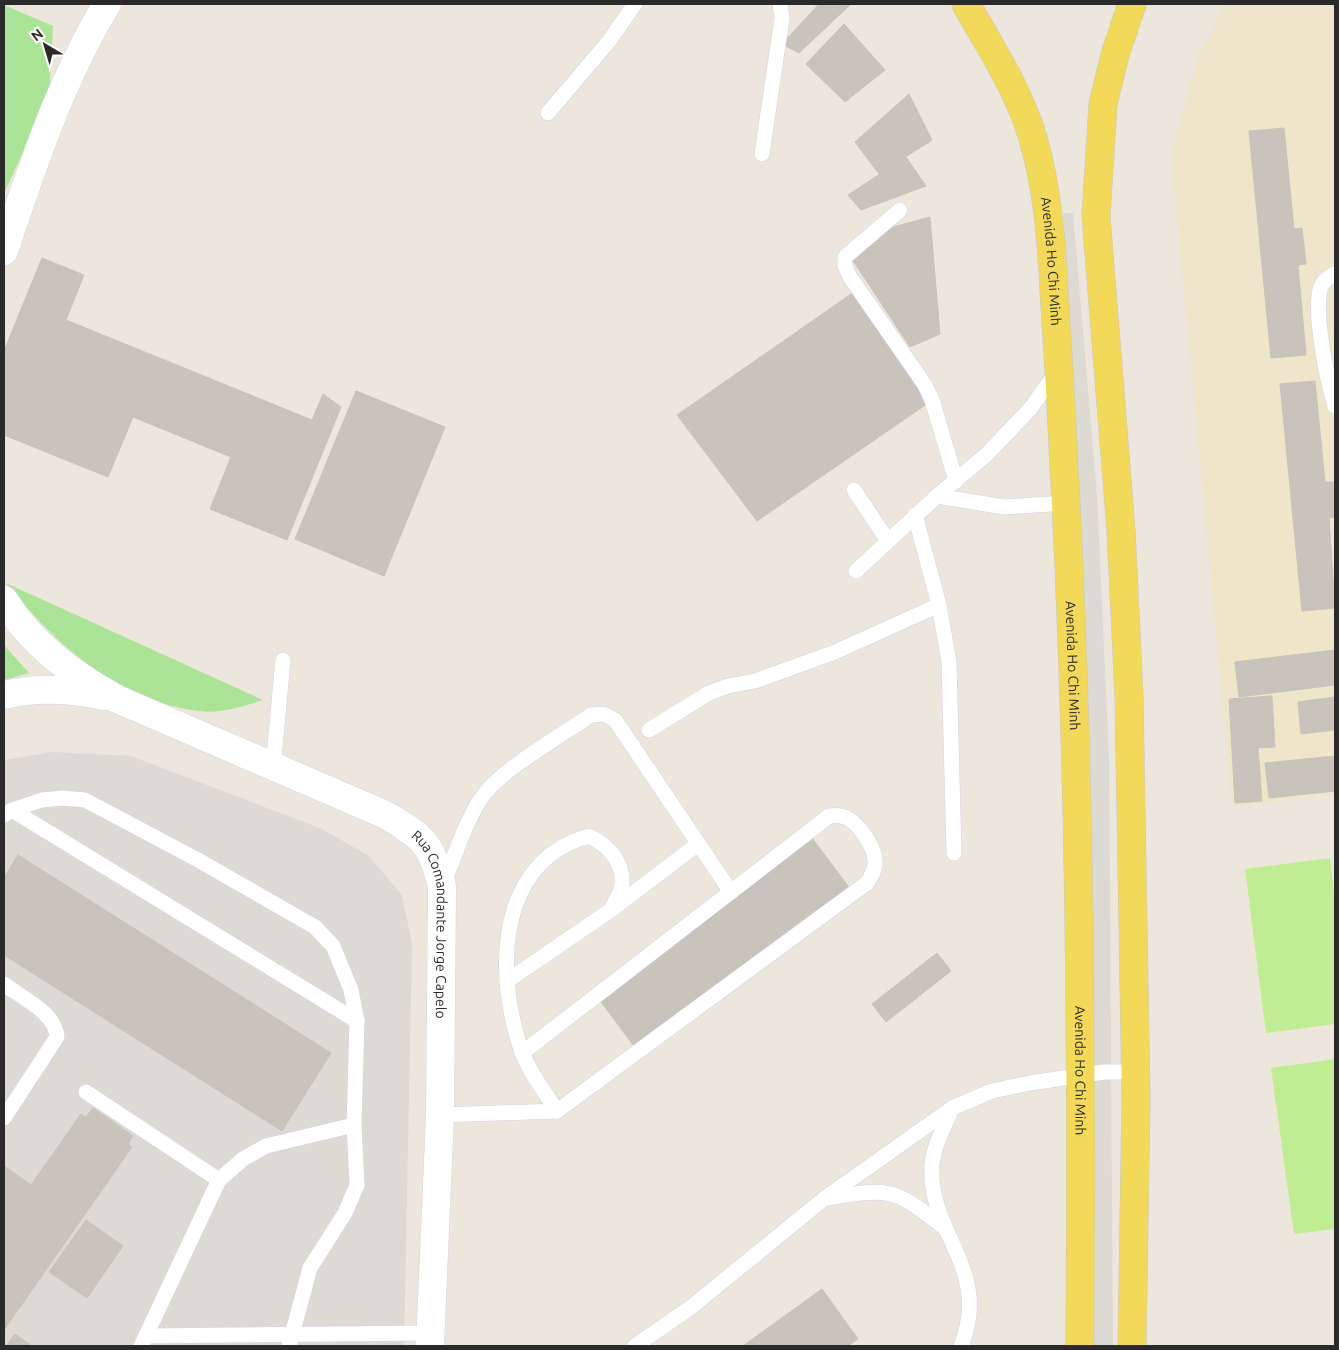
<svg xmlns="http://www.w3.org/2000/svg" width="1339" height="1350" font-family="Ubuntu,sans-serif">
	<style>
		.education { fill: #eee5cb }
		.green { fill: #ace497 }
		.pitch { fill: #c0ec93 }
		.plaza { fill: #ddd9d3 }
		.building { fill: #c8c3bb; stroke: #c8c3b5 }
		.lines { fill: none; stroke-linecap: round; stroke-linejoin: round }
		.lane-casing { stroke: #d1d3e3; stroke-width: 16 }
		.street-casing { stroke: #d1d3e3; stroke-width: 29 }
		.primary-casing { stroke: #c8c8c8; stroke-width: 29 }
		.lane { stroke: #fff; stroke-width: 15 }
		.street { stroke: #fff; stroke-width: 28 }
		.primary { stroke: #f3d95a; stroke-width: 28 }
		.labels { text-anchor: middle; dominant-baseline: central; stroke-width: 4; stroke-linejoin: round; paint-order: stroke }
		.street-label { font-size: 14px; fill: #2a2a2a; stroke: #fff }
	</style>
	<rect width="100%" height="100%" fill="#ede6dc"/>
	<polygon class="education" points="1226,4 1335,4 1335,795 1232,806 1171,155 1198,56"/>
	<g class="green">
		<polygon points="4,5 53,26 49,97 4,193"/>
		<path d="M6 583 263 700C243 706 220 714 199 711 118 701 55 644 6 583Z"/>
		<polygon points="4,645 29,673 4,680"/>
	</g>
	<g class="pitch">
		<polygon points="1330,858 1335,902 1335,1024 1266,1033 1245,869"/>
		<polygon points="1335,1059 1335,1229 1294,1234 1271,1068"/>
	</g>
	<g class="plaza">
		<polygon points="1063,213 1073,213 1097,496 1109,757 1113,1346 1093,1346 1078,499"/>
		<polygon points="53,752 131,756 322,829 369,856 402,895 412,944 404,1346 4,1346 4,760"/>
	</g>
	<g class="building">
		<polygon points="819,4 851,4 799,53 782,44"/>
		<polygon points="844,24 885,70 845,102 806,64"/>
		<polygon points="909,94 932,140 879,174 855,142"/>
		<polygon points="1284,128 1294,229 1302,228 1306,264 1298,265 1306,355 1271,358 1249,131"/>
		<polygon points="906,157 926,186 861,210 848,195"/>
		<polygon points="930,217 940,334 910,347 850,256 886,229"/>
		<polygon points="42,258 84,275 66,320 312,420 323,394 341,407 287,540 210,509 231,457 133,417 108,477 4,435 4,351"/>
		<polygon points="854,292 931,401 757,521 677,415"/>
		<polygon points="1315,381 1325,482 1333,482 1335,501 1335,517 1329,518 1335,608 1302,611 1280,384"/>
		<polygon points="356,391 445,427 384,576 295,539"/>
		<polygon points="1335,650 1335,685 1239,697 1235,662"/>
		<polygon points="1272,696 1275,747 1258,748 1262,801 1235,803 1229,699"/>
		<polygon points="1335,697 1335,730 1301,734 1298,702"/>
		<polygon points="1335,756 1335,791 1269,798 1265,763"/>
		<polygon points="812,838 851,890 637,1050 598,998"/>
		<polygon points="18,855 331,1053 282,1131 4,955 4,878"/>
		<polygon points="937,953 951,971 886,1022 872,1004"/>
		<polygon points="93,1108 133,1136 128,1144 132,1147 4,1330 4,1166 31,1185 81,1114 86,1117"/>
		<polygon points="86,1220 123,1246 87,1298 49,1272"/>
		<polygon points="822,1289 858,1339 848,1346 743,1346"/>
		<polygon points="15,1334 32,1346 6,1346"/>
	</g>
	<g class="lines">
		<defs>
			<g id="lane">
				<polyline points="548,113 609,41 635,4"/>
				<polyline points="762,154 782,18 780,4"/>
				<polyline points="900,210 845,257 845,266 850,277 925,385 932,400 956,481"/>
				<path d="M1335 274C1328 277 1322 282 1320 290 1314 317 1327 379 1335 406"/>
				<polyline points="854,490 888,541"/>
				<polyline points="937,496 1004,507 1066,503"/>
				<polyline points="915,515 939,605 949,662 954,853"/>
				<polyline points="856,571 937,496 986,455 1030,409 1058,370"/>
				<polyline points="649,730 709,693 728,686 755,681 835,652 939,605"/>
				<polyline points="273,768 283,660"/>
				<polyline points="12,810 357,1021"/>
				<polyline points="4,815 12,810 42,800 62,798 85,800 198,860 315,927 333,946 351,990 357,1021 354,1125 357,1185 345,1213 310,1268 289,1346"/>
				<path d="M443 884C456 855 465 819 485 793 506 767 562 735 591 715L604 714 615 720 731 892"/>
				<polyline points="507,981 611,910 698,844"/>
				<path d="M4 984C22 998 56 1013 57 1037L4 1118"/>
				<polyline points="86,1092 219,1180"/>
				<path d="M952 1108C945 1126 933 1146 932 1166 928 1234 992 1269 961 1346"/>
				<path d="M557 1111C545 1092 529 1072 522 1052 495 976 495 862 589 836 608 845 624 862 622 885 621 893 614 902 611 910"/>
				<path d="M440 1115 557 1111 867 883C871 876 876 870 875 861 875 847 857 819 841 816 838 815 833 816 829 816L522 1053"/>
				<path d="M829 1198C893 1187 894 1189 945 1228"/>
				<polyline points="147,1336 430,1333"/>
				<polyline points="141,1346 219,1180 243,1159 266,1146 354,1125"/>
				<polyline points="635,1346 690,1308 825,1198 952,1108 992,1091 1030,1083 1104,1072 1136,1072"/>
			</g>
			<g id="street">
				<path d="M4 251C32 167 61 80 107 4"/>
				<path id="s1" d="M4 600C32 645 72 674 117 699L386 815C423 837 432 844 442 886L440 1115 430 1346"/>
				<path d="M4 695C36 687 71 689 104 696"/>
			</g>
			<g id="primary">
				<path id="s2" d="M966 4C991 48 1018 89 1033 138 1049 194 1052 249 1055 307 1059 366 1062 425 1065 485 1080 771 1082 1059 1080 1346"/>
				<polyline points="1132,4 1115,55 1103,104 1096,216 1121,530 1129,696 1136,1098 1132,1346"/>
			</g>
		</defs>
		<use href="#lane" class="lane-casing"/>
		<use href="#street" class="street-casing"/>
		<use href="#primary" class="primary-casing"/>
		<use href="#lane" class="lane"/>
		<use href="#street" class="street"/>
		<use href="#primary" class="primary"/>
	</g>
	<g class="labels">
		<g class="street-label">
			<text stroke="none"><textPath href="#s2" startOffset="275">Avenida Ho Chi Minh</textPath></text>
			<text stroke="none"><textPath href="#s2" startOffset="680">Avenida Ho Chi Minh</textPath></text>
			<text stroke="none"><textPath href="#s1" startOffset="575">Rua Comandante Jorge Capelo</textPath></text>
			<text stroke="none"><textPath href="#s2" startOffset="1085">Avenida Ho Chi Minh</textPath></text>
		</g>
	</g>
	<rect width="1339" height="1350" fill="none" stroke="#2a2a2a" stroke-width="10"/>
	<g transform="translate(45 45) rotate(322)" stroke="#ffffff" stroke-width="4" paint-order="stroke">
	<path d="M0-4L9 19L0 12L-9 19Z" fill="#2a2a2a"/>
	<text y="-8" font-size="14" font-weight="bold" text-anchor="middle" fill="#2a2a2a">N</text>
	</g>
</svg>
